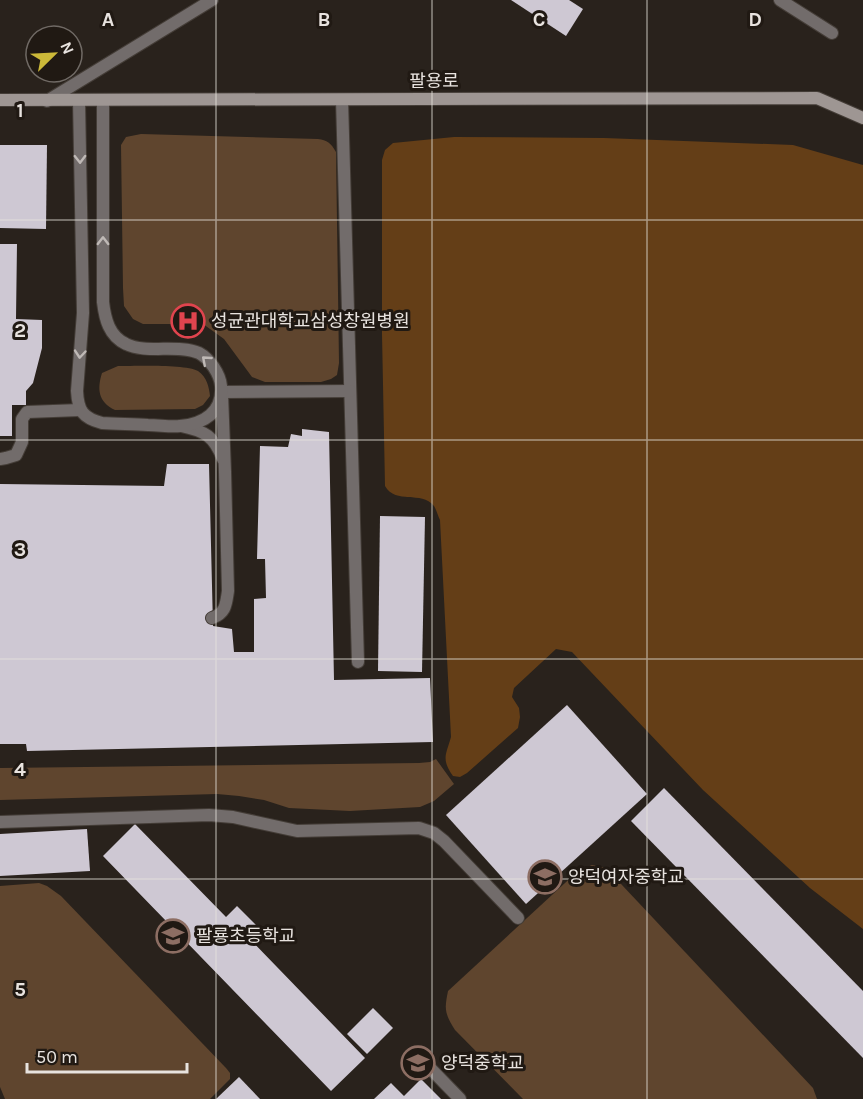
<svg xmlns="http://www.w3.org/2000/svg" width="863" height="1099" font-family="Karla,'Noto Sans KR',sans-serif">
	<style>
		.green { fill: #5f452e }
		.forest { fill: #643e17 }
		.building { fill: #cec8d3 }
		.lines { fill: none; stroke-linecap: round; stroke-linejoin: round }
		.lane-casing { stroke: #443d37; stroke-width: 14 }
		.street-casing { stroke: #443d37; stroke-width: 14 }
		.secondary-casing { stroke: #443d37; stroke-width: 14 }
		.lane { stroke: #726c6b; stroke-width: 12 }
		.street { stroke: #726c6b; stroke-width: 12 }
		.secondary { stroke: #9e9693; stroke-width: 12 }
		.oneway { stroke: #bfb9b6 }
		.grid { fill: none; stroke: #e8e3df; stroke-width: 1.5; stroke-opacity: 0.55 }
		.labels { text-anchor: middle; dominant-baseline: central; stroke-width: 6; stroke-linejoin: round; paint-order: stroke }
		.street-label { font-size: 18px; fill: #e8e3df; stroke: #201913 }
		.poi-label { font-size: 18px; fill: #e8e3df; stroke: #201913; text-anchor: start }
		.grid-label { font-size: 20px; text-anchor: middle; font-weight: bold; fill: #e8e3df; stroke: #201913; stroke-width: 6; stroke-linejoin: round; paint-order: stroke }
	</style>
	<rect width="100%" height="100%" fill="#29221c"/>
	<g class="green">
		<path d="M141 134 318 139C327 140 331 143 336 152L339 363 337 375 331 379 321 382H265L252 377 224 339 203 324H143L133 319 124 306 123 288 121 145 126 137Z"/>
		<path d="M118 366C136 366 185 364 198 371 207 377 209 387 210 396L203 405 195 409 115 410C98 402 97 389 102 373Z"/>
		<polygon points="436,759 454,784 434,801 420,807 350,811 289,808 264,800 239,796 217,794 0,800 0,768 419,763 430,762"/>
		<path d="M592 865 606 868 813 1088 817 1099H523L455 1030C445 1014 444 1010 448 991L578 871Z"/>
		<polygon points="39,883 47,886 61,896 226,1068 230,1073 230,1079 210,1099 5,1099 0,1087 0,886"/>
	</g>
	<path class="forest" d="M454 137 604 138 793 145 863 165V929L810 888 703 790 572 652 556 649 514 688 512 697 519 708 520 717 518 728 467 773 460 777 453 776C441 759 446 755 451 737L440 520C438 516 436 509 434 506 421 490 396 505 385 486L382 334V160L385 150 393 143Z"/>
	<g class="building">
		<polygon points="511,0 569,0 583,9 566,36"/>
		<polygon points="0,145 47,145 46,229 0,228"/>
		<polygon points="0,244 17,244 16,319 42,320 42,348 33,383 26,391 26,405 12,405 12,436 0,436"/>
		<polygon points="302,429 329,432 334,680 430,678 433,742 27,751 26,744 0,744 0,484 164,486 167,464 209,464 213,626 232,629 234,652 254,652 254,599 266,598 265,559 257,559 260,446 288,447 291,434 302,436"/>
		<polygon points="380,516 425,517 422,672 378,671"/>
		<polygon points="567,705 647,794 526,904 446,815"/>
		<polygon points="664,788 863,991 863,1058 631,821"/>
		<polygon points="135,824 226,917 237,906 260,929 250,939 365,1058 331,1091 103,856"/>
		<polygon points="87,829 90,871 0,876 0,834"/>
		<polygon points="373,1008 393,1028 367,1054 347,1034"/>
		<polygon points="239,1077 260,1099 216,1099"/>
		<polygon points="421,1079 441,1099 374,1099 391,1083 404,1096"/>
	</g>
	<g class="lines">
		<defs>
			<g id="lane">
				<polyline points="342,100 358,662"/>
				<polyline points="222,392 350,391"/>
				<path d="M181 426C205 431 214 436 223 459"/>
				<polyline points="0,459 6,458 16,455 22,442 22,419 27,412 80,410"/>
				<path d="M212 618C226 613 226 604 228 591L225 472 222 394"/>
				<polyline points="0,822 209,815 233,817 297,831 419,828 434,833 444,841 518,918"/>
				<polyline points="427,1065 460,1099"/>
			</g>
			<g id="street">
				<polyline points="780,0 832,33"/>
				<polyline points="47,101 212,0"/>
				<path d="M79 101 83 313 77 391C78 411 83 418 102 423 117 424 133 424 148 425 159 425 170 427 180 426 204 424 223 412 221 386 220 374 210 359 199 353 178 344 146 354 126 344 109 336 105 319 103 302V101"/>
			</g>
			<polyline id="secondary" points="0,100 817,98 863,118"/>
		</defs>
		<use href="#lane" class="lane-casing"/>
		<use href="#street" class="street-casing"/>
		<use href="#secondary" class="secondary-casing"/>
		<use href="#lane" class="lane"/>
		<use href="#street" class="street"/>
		<use href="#secondary" class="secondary"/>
	</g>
	<defs><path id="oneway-chevron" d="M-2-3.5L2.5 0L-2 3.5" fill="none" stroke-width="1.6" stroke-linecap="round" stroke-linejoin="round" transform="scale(1.5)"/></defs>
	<g class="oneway">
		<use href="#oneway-chevron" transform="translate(80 159) rotate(89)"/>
		<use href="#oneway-chevron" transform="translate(103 241) rotate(-90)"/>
		<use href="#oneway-chevron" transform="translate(80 354) rotate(95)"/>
		<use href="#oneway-chevron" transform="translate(206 360) rotate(-139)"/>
	</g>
	<path class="grid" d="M216 0V1099M432 0V1099M647 0V1099M0 220H863M0 440H863M0 659H863M0 879H863"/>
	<defs>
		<symbol id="hospital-ring" viewBox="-11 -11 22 22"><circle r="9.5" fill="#201913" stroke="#e0444e" stroke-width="1.5"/><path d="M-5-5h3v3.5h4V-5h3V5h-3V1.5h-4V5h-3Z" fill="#e0444e"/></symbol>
		<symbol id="school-ring" viewBox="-11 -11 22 22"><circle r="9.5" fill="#201913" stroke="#8d6e63" stroke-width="1.5"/><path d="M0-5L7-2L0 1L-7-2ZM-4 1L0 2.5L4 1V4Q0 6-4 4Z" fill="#8d6e63"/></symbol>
	</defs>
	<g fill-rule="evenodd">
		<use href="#hospital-ring" x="169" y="302" width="38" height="38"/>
		<use href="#school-ring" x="526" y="858" width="38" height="38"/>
		<use href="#school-ring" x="154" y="917" width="38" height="38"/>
		<use href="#school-ring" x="399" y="1044" width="38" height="38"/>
	</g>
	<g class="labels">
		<g class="street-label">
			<text x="434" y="81">팔용로</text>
		</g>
		<g class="poi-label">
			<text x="211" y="321">성균관대학교삼성창원병원</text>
			<text x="568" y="877">양덕여자중학교</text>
			<text x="196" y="936">팔룡초등학교</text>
			<text x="441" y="1063">양덕중학교</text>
		</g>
	</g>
	<g class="grid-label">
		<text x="108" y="26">A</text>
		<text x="324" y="26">B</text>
		<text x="539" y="26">C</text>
		<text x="755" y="26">D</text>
		<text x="20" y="117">1</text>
		<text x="20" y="337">2</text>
		<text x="20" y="556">3</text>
		<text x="20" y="776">4</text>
		<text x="20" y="996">5</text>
	</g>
	<g transform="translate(54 54) rotate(66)"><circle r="28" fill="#201913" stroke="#706a65" stroke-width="1.5"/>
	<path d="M0-4.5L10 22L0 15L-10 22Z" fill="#ccb939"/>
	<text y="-9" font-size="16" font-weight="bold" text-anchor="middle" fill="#e8e3df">N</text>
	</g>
	<path d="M27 1063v9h160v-9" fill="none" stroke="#e8e3df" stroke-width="3"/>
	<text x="36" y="1063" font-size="18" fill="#e8e3df" stroke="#201913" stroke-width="4.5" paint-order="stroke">50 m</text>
</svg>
